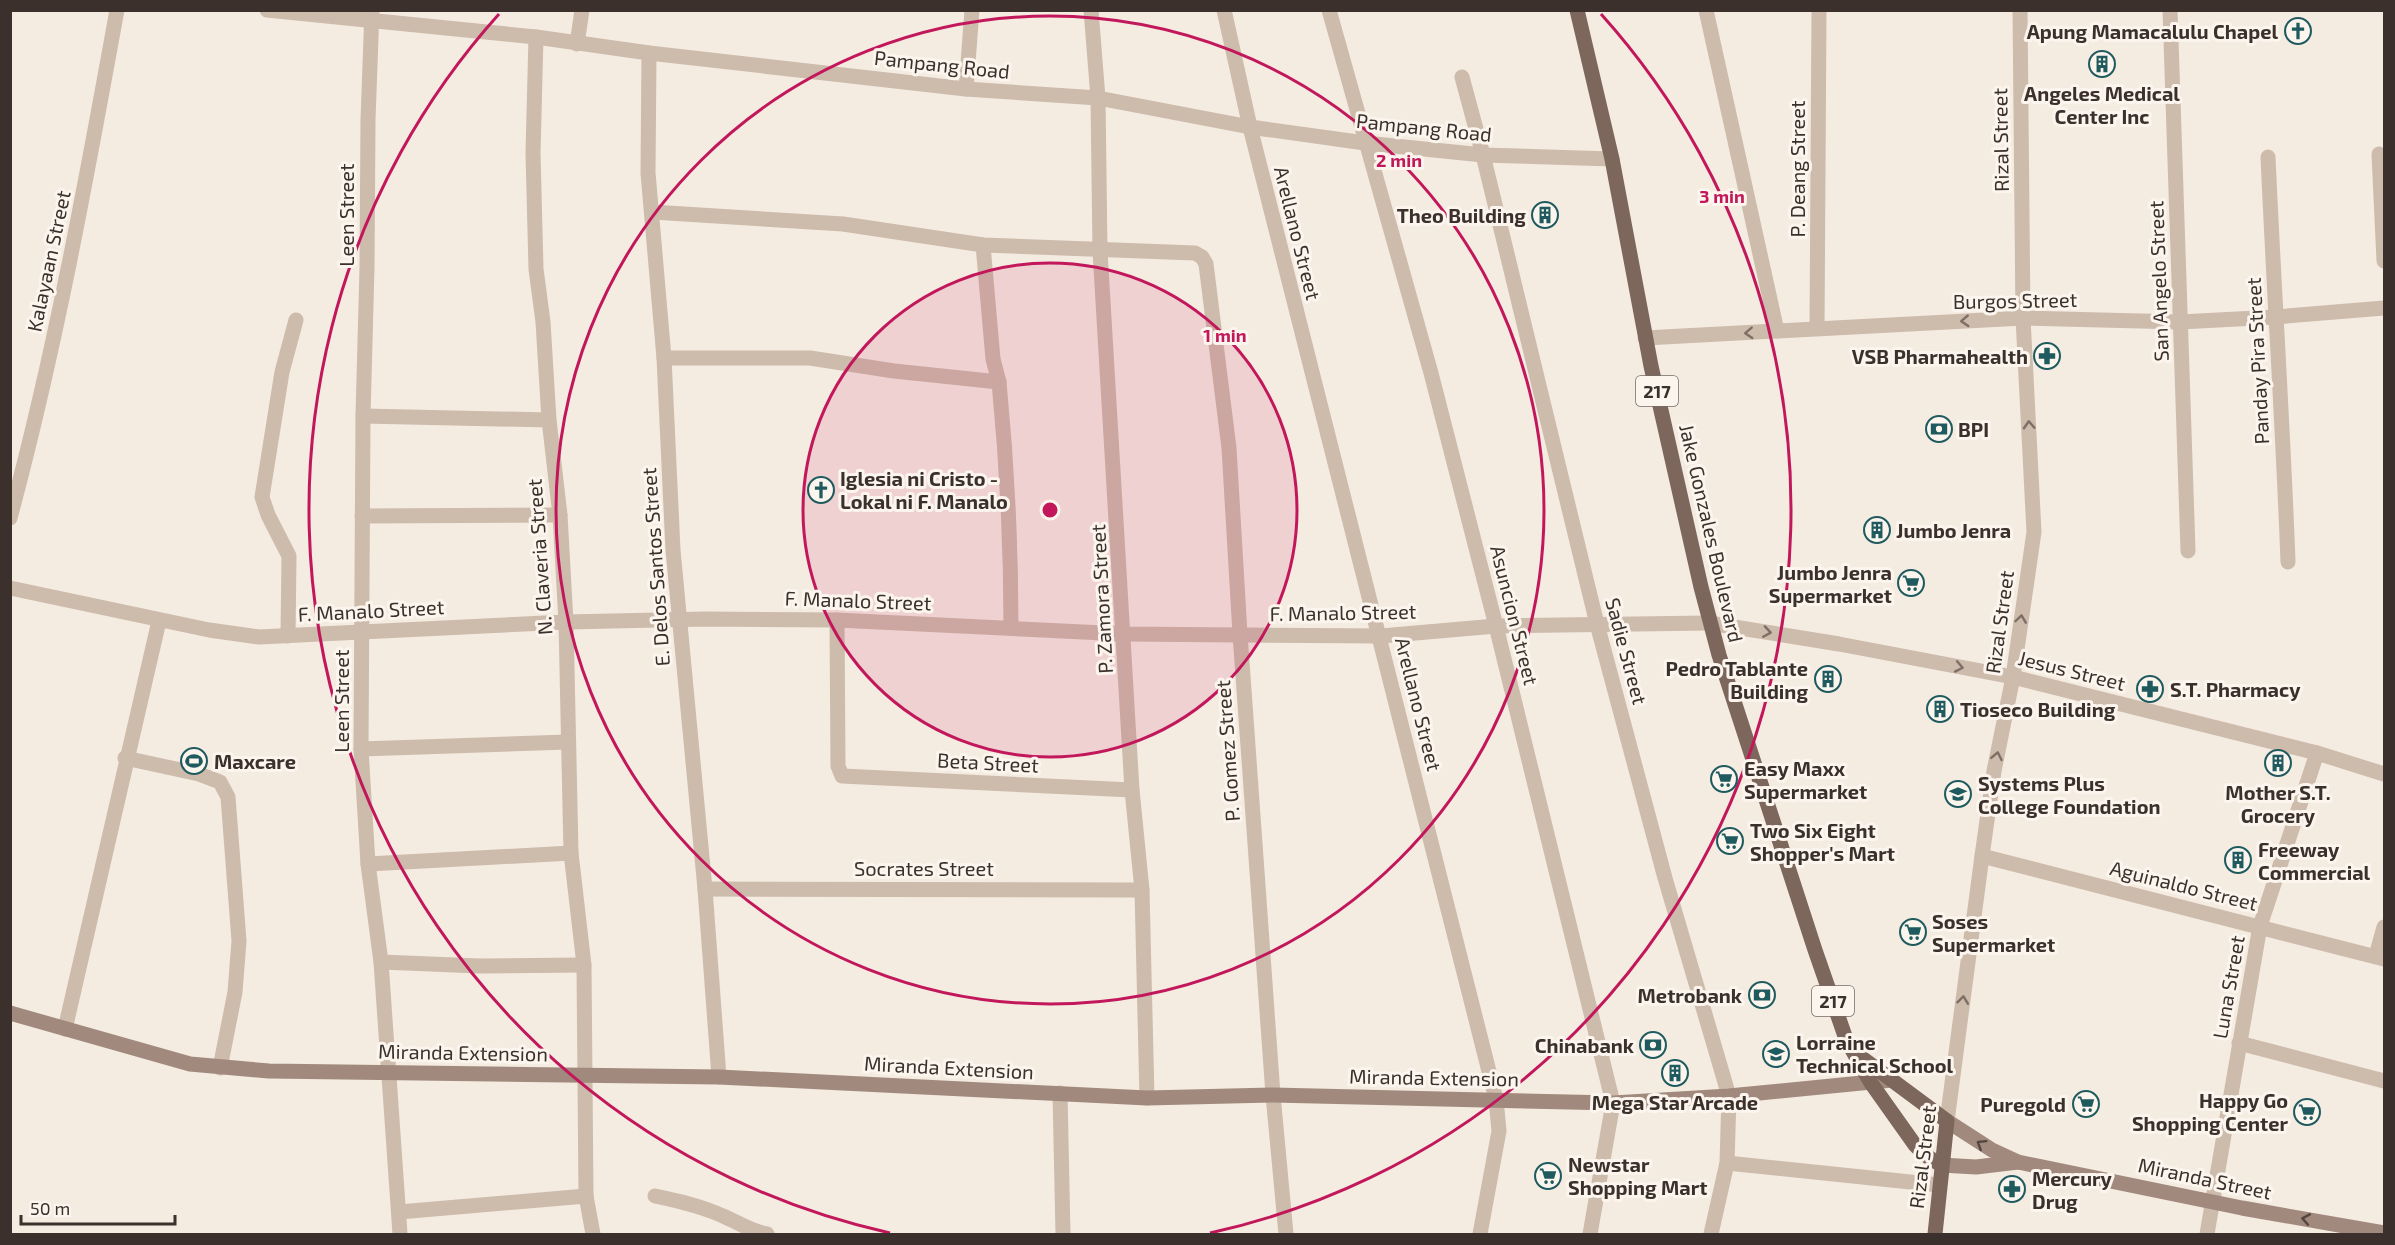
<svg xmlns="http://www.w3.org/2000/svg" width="2395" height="1245" font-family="'Exo 2',sans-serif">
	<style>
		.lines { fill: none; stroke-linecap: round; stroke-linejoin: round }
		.minor { stroke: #cdbbac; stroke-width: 15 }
		.tertiary { stroke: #cdbbac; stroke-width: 15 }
		.secondary { stroke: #a18a7d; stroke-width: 15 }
		.primary { stroke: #7d675c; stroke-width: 15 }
		.oneway { stroke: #7d6f65 }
		.oneway2 { stroke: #544640 }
		.ring { fill: none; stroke: #c2185b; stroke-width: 3 }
		.labels { text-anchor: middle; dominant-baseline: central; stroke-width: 6; stroke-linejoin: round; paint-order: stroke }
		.shield { fill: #fbf5ee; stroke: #756b66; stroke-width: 1.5 }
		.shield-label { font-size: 18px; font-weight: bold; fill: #3b302b }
		.poi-label { font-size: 20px; font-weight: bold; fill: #3b302b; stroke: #fbf5ee; text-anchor: start }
		.street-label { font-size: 20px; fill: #3b302b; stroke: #fbf5ee }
		.centre { fill: #c2185b; stroke: #fbf5ee; stroke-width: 3 }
		.ring-label { font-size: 18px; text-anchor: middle; font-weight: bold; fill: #c2185b; stroke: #fbf5ee; stroke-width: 6; stroke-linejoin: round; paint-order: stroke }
	</style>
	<rect width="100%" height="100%" fill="#f4ebe1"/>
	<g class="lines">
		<g class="minor">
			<polyline points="372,10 368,120 367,267 363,416 361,749 368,864 381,962 400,1234"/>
			<polyline points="1091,10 1098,98 1100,251 1132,790 1142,890 1147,1098"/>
			<polyline points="1224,10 1250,127 1496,1099 1499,1131 1480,1234"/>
			<polyline points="1329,10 1431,373 1496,626 1613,1103 1590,1234"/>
			<polyline points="1706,10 1777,331"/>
			<polyline points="2170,10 2188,551"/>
			<polyline points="536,37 533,153 536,269 543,322 549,420 560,515 566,622 571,853 584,965 586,1196 593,1234"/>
			<polyline points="577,44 582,10"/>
			<polyline points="649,53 648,173 664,358 673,550 705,889 719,1077"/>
			<polyline points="1462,77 1483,155 1597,624 1665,878 1729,1096 1727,1163 1711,1234"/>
			<polyline points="966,89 972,10"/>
			<polyline points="2379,154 2384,261"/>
			<path d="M2268 157C2274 292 2283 427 2288 562"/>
			<polyline points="652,212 843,224 983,245 1195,253 1202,257 1206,264 1229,448 1240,634 1273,1095 1286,1234"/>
			<polyline points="1817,328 1819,10"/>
			<polyline points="664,358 810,358 894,371 999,382 993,359 983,245"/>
			<path d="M999 382C1007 464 1011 546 1011 628"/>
			<polyline points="363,416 549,420"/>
			<polyline points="362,516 560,515"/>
			<polyline points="837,620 838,766 842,776 1132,790"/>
			<polyline points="1709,623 1839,644 2013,677 2317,753 2384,774"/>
			<polyline points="288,636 289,556 268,515 262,497 282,372 296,320"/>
			<polyline points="361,749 567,742"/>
			<polyline points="125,758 199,774 220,782 228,797 239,941 235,992 220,1068"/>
			<polyline points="1982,856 2384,959"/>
			<polyline points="368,864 571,853"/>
			<polyline points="705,889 1142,890"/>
			<polyline points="2376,956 2384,927"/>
			<polyline points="381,962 479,966 584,965"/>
			<polyline points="65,1029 159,621"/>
			<polyline points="2239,1043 2384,1081"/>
			<polyline points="1060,1093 1063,1234"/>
			<polyline points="1727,1163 1939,1185"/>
			<path d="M655 1196C679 1201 701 1206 723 1216 738 1222 750 1231 767 1234"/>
			<polyline points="399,1212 586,1196"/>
			<polyline points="2207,1234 2260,926 2317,753"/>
		</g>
		<g class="tertiary">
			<polyline points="267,10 536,37 649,53 966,89 1098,98 1250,127 1365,143 1483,155 1612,159"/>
			<polyline points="1645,338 2023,318 2180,322 2275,317 2384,308"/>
			<path d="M10 518C55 351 86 181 117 10"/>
			<polyline points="10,588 209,630 259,637 566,622 705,619 837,620 1124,634 1381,636 1496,626 1709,623"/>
			<polyline points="1947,1121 1982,856 1994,771 2013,677 2034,532 2023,318 2020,10"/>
		</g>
		<g class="secondary">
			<polyline points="10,1013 190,1064 269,1071 719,1077 1147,1098 1273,1095 1613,1103 1729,1096 1892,1080"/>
			<polyline points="1947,1121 1992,1150 2018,1162 2242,1208 2384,1233"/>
			<polyline points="1941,1165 1976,1167 2018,1162"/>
		</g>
		<g class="primary">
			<polyline points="1577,10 1612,159 1651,366 1701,587 1719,655 1815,950 1846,1039 1871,1083 1915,1145 1925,1155 1941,1165"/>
			<polyline points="1858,1055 1947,1121 1935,1234"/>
		</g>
	</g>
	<defs><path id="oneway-chevron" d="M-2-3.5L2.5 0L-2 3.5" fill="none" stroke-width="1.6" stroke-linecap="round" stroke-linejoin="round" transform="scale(1.5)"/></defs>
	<g class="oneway">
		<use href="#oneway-chevron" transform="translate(1965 321) rotate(177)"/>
		<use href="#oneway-chevron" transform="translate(1749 333) rotate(177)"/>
		<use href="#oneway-chevron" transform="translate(2029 425) rotate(-93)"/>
		<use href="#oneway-chevron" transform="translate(2021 619) rotate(-82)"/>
		<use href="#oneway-chevron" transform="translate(1767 632) rotate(9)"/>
		<use href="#oneway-chevron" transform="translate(1959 667) rotate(11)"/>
		<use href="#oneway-chevron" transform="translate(1997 756) rotate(-79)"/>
		<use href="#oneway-chevron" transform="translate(1963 1000) rotate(-83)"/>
	</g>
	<g class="oneway2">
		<use href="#oneway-chevron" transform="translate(1981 1144) rotate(-148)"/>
		<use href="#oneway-chevron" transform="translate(2306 1219) rotate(-170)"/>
	</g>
	<circle cx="1050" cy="510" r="247" fill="#c2185b" fill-opacity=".12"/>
	<g class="ring">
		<circle cx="1050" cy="510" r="247"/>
		<circle cx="1050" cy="510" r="494"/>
		<path d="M890 1233A741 741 0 0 1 499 14M1601 14A741 741 0 0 1 1210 1233"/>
	</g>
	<defs>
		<symbol id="church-ring" viewBox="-11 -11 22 22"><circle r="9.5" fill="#fbf5ee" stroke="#1f5a5e" stroke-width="1.5"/><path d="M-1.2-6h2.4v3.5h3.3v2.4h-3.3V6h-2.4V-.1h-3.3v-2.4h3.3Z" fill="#1f5a5e"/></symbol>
		<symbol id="building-ring" viewBox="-11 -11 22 22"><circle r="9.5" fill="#fbf5ee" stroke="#1f5a5e" stroke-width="1.5"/><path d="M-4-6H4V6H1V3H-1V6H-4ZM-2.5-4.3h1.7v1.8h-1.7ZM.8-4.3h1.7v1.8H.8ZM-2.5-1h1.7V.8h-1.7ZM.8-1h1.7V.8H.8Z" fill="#1f5a5e"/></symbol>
		<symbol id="pharmacy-ring" viewBox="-11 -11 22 22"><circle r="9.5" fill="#fbf5ee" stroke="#1f5a5e" stroke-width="1.5"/><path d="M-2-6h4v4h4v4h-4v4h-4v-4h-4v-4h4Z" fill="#1f5a5e"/></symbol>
		<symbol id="bank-ring" viewBox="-11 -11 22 22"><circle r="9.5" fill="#fbf5ee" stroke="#1f5a5e" stroke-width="1.5"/><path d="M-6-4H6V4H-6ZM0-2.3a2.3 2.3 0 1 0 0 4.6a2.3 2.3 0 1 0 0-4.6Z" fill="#1f5a5e"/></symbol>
		<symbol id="supermarket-ring" viewBox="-11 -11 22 22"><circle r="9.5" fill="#fbf5ee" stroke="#1f5a5e" stroke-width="1.5"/><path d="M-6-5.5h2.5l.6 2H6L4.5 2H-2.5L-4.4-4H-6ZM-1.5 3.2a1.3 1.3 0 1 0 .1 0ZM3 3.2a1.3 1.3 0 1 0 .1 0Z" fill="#1f5a5e"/></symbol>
		<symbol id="stadium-ring" viewBox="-11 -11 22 22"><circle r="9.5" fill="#fbf5ee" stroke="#1f5a5e" stroke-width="1.5"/><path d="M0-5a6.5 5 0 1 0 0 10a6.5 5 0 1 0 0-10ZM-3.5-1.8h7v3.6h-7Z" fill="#1f5a5e"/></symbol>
		<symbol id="university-ring" viewBox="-11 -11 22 22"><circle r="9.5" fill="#fbf5ee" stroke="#1f5a5e" stroke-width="1.5"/><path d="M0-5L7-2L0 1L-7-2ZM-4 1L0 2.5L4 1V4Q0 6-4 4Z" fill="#1f5a5e"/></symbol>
		<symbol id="school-ring" viewBox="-11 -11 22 22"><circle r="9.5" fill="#fbf5ee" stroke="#1f5a5e" stroke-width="1.5"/><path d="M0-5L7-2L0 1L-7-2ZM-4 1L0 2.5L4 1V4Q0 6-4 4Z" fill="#1f5a5e"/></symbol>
	</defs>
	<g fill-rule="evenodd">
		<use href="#church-ring" x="2283" y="16" width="30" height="30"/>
		<use href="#building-ring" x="2087" y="49" width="30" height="30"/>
		<use href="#building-ring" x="1530" y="200" width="30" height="30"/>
		<use href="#pharmacy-ring" x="2032" y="341" width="30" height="30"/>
		<use href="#bank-ring" x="1924" y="414" width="30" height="30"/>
		<use href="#church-ring" x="806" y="475" width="30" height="30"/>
		<use href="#building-ring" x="1862" y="515" width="30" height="30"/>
		<use href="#supermarket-ring" x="1896" y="568" width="30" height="30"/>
		<use href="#building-ring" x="1813" y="664" width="30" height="30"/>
		<use href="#pharmacy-ring" x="2135" y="674" width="30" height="30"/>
		<use href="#building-ring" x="1925" y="694" width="30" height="30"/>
		<use href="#stadium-ring" x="179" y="746" width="30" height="30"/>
		<use href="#building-ring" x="2263" y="748" width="30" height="30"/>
		<use href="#supermarket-ring" x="1709" y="764" width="30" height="30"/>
		<use href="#university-ring" x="1943" y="779" width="30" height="30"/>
		<use href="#supermarket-ring" x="1715" y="826" width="30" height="30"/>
		<use href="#building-ring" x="2223" y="845" width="30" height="30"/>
		<use href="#supermarket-ring" x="1898" y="917" width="30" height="30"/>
		<use href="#bank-ring" x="1747" y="980" width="30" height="30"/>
		<use href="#bank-ring" x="1638" y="1030" width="30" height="30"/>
		<use href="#school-ring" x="1761" y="1039" width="30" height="30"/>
		<use href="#building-ring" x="1660" y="1058" width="30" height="30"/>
		<use href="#supermarket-ring" x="2071" y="1089" width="30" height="30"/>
		<use href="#supermarket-ring" x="2292" y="1097" width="30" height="30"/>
		<use href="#supermarket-ring" x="1533" y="1161" width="30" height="30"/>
		<use href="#pharmacy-ring" x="1997" y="1174" width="30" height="30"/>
	</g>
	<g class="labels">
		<g class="shield">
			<rect x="1636" y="376" width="42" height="30" rx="4.5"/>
			<rect x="1812" y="986" width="42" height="30" rx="4.5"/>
		</g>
		<g class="shield-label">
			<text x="1657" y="391">217</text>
			<text x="1833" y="1001">217</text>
		</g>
		<g class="poi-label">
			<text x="2278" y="31" text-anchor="end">Apung Mamacalulu Chapel</text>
			<text x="2102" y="93" text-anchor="middle">Angeles Medical<tspan x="2102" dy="23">Center Inc</tspan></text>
			<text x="1526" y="215" text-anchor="end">Theo Building</text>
			<text x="2028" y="356" text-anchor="end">VSB Pharmahealth</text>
			<text x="1958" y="429">BPI</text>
			<text x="840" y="478">Iglesia ni Cristo -<tspan x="840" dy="23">Lokal ni F. Manalo</tspan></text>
			<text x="1896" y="530">Jumbo Jenra</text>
			<text x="1892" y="572" text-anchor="end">Jumbo Jenra<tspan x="1892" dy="23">Supermarket</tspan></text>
			<text x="1808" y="668" text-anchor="end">Pedro Tablante<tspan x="1808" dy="23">Building</tspan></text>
			<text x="2170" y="689">S.T. Pharmacy</text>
			<text x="1960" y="709">Tioseco Building</text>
			<text x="214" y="761">Maxcare</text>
			<text x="1744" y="768">Easy Maxx<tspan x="1744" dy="23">Supermarket</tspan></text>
			<text x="1978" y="783">Systems Plus<tspan x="1978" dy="23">College Foundation</tspan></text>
			<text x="2278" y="792" text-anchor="middle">Mother S.T.<tspan x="2278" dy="23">Grocery</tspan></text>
			<text x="1750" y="830">Two Six Eight<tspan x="1750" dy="23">Shopper's Mart</tspan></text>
			<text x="2258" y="849">Freeway<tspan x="2258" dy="23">Commercial</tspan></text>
			<text x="1932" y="921">Soses<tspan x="1932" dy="23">Supermarket</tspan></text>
			<text x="1742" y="995" text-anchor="end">Metrobank</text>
			<text x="1796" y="1042">Lorraine<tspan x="1796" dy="23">Technical School</tspan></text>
			<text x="1634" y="1045" text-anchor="end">Chinabank</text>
			<text x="2288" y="1100" text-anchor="end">Happy Go<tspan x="2288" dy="23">Shopping Center</tspan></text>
			<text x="1675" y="1102" text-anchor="middle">Mega Star Arcade</text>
			<text x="2066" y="1104" text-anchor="end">Puregold</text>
			<text x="1568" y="1164">Newstar<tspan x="1568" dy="23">Shopping Mart</tspan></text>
			<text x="2032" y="1178">Mercury<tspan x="2032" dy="23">Drug</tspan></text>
		</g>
		<g class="street-label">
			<text transform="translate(942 64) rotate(6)">Pampang Road</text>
			<text transform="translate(1424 127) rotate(6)">Pampang Road</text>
			<text transform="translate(2000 140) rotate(-91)">Rizal Street</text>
			<text transform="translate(1797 169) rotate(-90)">P. Deang Street</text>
			<text transform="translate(346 215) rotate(-90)">Leen Street</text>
			<text transform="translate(1298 233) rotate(76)">Arellano Street</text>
			<text transform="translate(48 261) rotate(-78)">Kalayaan Street</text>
			<text transform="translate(2158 281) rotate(-92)">San Angelo Street</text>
			<text transform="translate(2015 300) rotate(-1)">Burgos Street</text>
			<text transform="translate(2257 361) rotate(-93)">Panday Pira Street</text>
			<text transform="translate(1712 533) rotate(77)">Jake Gonzales Boulevard</text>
			<text transform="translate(539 557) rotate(-94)">N. Claveria Street</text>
			<text transform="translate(655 567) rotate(-94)">E. Delos Santos Street</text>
			<text transform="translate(1101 599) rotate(-93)">P. Zamora Street</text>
			<text transform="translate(858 600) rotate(2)">F. Manalo Street</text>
			<text transform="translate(371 610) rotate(-3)">F. Manalo Street</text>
			<text transform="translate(1343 612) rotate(-1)">F. Manalo Street</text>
			<text transform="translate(1515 615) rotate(76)">Asuncion Street</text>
			<text transform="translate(1999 622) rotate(-82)">Rizal Street</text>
			<text transform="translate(1627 651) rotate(75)">Sadie Street</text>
			<text transform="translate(2072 670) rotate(14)">Jesus Street</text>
			<text transform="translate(341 701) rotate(-90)">Leen Street</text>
			<text transform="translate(1419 704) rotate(76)">Arellano Street</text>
			<text transform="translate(1227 751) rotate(-94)">P. Gomez Street</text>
			<text transform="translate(988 762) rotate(3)">Beta Street</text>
			<text x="924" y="868">Socrates Street</text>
			<text transform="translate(2184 885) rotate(14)">Aguinaldo Street</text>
			<text transform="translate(2228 987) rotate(-80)">Luna Street</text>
			<text transform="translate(463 1052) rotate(1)">Miranda Extension</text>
			<text transform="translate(949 1067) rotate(3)">Miranda Extension</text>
			<text transform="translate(1434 1077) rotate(1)">Miranda Extension</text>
			<text transform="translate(1922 1157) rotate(-83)">Rizal Street</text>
			<text transform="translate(2205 1178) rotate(12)">Miranda Street</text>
		</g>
	</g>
	<circle cx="1050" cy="510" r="9" class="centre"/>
	<g class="ring-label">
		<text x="1399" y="167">2 min</text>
		<text x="1722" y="203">3 min</text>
		<text x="1225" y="342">1 min</text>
	</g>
	<rect width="2395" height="1245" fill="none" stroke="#3b302b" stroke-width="24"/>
	<path d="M21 1215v9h154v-9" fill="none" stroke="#3b302b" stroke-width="3"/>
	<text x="30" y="1215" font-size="18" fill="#3b302b" stroke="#fbf5ee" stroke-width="4.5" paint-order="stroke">50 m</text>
</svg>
